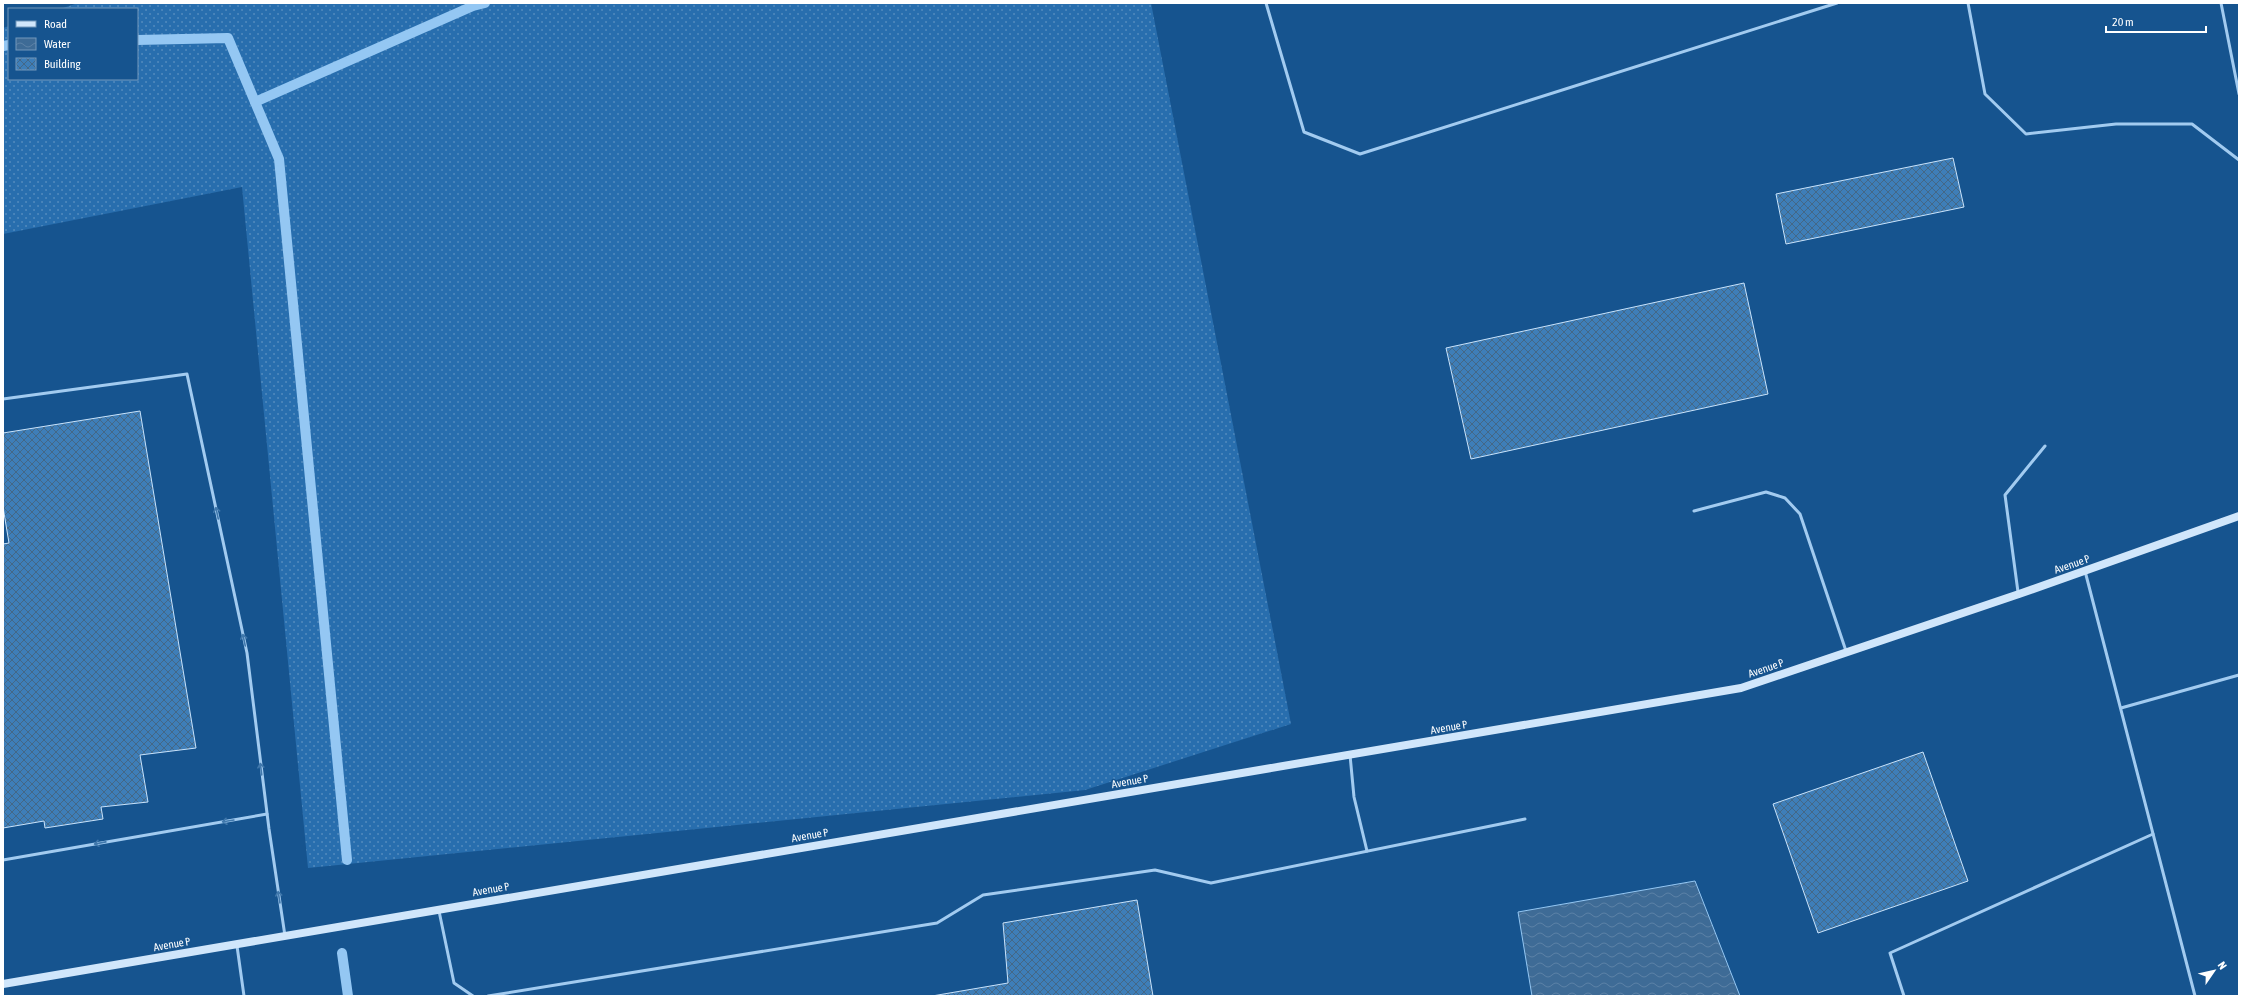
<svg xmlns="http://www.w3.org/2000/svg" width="2242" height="999" font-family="'Asap Condensed',sans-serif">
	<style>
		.grass { fill: url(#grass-dots) }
		.water { fill: url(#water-waves); stroke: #94c7f3 }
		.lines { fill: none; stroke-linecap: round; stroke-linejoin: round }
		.stream { stroke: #94c7f3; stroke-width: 10 }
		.building { fill: url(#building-cross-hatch); stroke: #c9e3fb }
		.lane { stroke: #a2cbf0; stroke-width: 3 }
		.secondary { stroke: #d0e6fb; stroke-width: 8 }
		.oneway { stroke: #4078ac }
		.labels { text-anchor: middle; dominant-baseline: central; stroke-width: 3; stroke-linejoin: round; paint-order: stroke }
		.street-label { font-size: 11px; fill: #fff; stroke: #16548f }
	</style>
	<defs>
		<pattern id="grass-dots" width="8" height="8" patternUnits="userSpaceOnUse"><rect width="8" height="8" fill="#286eae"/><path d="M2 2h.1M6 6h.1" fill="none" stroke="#538bbe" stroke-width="1.8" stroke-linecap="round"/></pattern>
		<pattern id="water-waves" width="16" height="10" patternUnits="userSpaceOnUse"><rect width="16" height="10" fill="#3e6b96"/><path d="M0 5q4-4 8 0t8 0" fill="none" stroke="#5b81a6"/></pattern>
		<pattern id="building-cross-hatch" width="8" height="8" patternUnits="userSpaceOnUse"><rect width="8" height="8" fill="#3e7eb8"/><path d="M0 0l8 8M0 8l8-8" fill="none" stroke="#446887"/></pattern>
	</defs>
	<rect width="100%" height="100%" fill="#16548f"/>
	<polygon class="grass" points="78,3 1151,3 1291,724 1085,790 308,868 242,187 3,234 3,28 9,26 9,79 137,79 137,9 60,9"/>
	<polygon class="water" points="1695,881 1740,996 1532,996 1518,912"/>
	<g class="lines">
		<g class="stream">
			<polyline points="137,40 228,38 279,159 347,860"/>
			<polyline points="3,46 9,45"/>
			<polyline points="255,102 473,6 485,3"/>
			<polyline points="342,953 348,996"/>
		</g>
	</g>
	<g class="building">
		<polygon points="1953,158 1964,207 1786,244 1776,194"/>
		<polygon points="1744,283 1768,394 1471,459 1446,348"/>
		<polygon points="140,411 196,748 140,755 148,802 101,807 103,819 45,828 44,821 3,828 3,544 9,543 3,507 3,433"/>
		<polygon points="1923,752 1968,881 1818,933 1773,804"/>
		<polygon points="1137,900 1153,996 932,996 1008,983 1003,923"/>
	</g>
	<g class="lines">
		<g class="lane">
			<polyline points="1266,3 1304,132 1360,154 1837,3"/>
			<polyline points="1968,3 1985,94 2026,134 2116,124 2192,124 2239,160"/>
			<polyline points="2221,3 2239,94"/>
			<polyline points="3,399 187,374 247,653 269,829 285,936"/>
			<polyline points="1694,511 1766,492 1785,498 1800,514 1846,651"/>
			<polyline points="2085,571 2195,996"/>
			<polyline points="2018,592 2005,495 2045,446"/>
			<polyline points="2121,708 2239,675"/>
			<polyline points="1350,755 1354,797 1367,851"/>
			<polyline points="3,860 267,814"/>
			<polyline points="439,911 454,983 473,996"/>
			<polyline points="237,946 244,996"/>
			<polyline points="488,996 937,923 983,895 1155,870 1211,883 1525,819"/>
			<polyline points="1904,996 1890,953 2153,834"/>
		</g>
		<polyline class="secondary" points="3,984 1741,688 2019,594 2239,516"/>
	</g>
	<defs><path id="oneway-shaft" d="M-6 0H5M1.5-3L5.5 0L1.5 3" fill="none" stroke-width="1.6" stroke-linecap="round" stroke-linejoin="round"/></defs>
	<g class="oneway">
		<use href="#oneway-shaft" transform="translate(217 513) rotate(-102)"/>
		<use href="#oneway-shaft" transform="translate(244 640) rotate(-102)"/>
		<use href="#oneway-shaft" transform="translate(261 769) rotate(-97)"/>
		<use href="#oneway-shaft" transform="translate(228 821) rotate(171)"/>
		<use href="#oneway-shaft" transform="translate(100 843) rotate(169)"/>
		<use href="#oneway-shaft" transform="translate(279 897) rotate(-99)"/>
	</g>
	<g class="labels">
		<g class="street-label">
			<text transform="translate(2072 564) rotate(-19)">Avenue P</text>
			<text transform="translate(1766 668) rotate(-19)">Avenue P</text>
			<text transform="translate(1449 727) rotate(-10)">Avenue P</text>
			<text transform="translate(1130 781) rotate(-10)">Avenue P</text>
			<text transform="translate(810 835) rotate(-10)">Avenue P</text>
			<text transform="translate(491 889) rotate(-10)">Avenue P</text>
			<text transform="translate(172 944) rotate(-10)">Avenue P</text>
		</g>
	</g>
	<rect width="2242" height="999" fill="none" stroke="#ffffff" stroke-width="8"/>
	<rect x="8" y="8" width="130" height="72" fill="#16548f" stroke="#7398bc"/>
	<rect x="16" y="21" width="20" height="6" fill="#d0e6fb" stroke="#7398bc"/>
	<text x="44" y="28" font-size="12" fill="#ffffff">Road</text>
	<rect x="16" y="38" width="20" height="12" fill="url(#water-waves)" stroke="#7398bc"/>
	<text x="44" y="48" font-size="12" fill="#ffffff">Water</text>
	<rect x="16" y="58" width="20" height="12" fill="url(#building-cross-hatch)" stroke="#7398bc"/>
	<text x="44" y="68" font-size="12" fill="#ffffff">Building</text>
	<g transform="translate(2214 971) rotate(56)" stroke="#16548f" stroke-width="3" paint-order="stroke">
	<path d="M0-3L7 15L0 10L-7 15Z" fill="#ffffff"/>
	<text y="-6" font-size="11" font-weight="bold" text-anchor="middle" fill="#ffffff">N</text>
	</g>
	<path d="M2106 26v6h100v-6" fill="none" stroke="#ffffff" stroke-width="2"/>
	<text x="2112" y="26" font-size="12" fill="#ffffff" stroke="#16548f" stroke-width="3" paint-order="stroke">20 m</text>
</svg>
